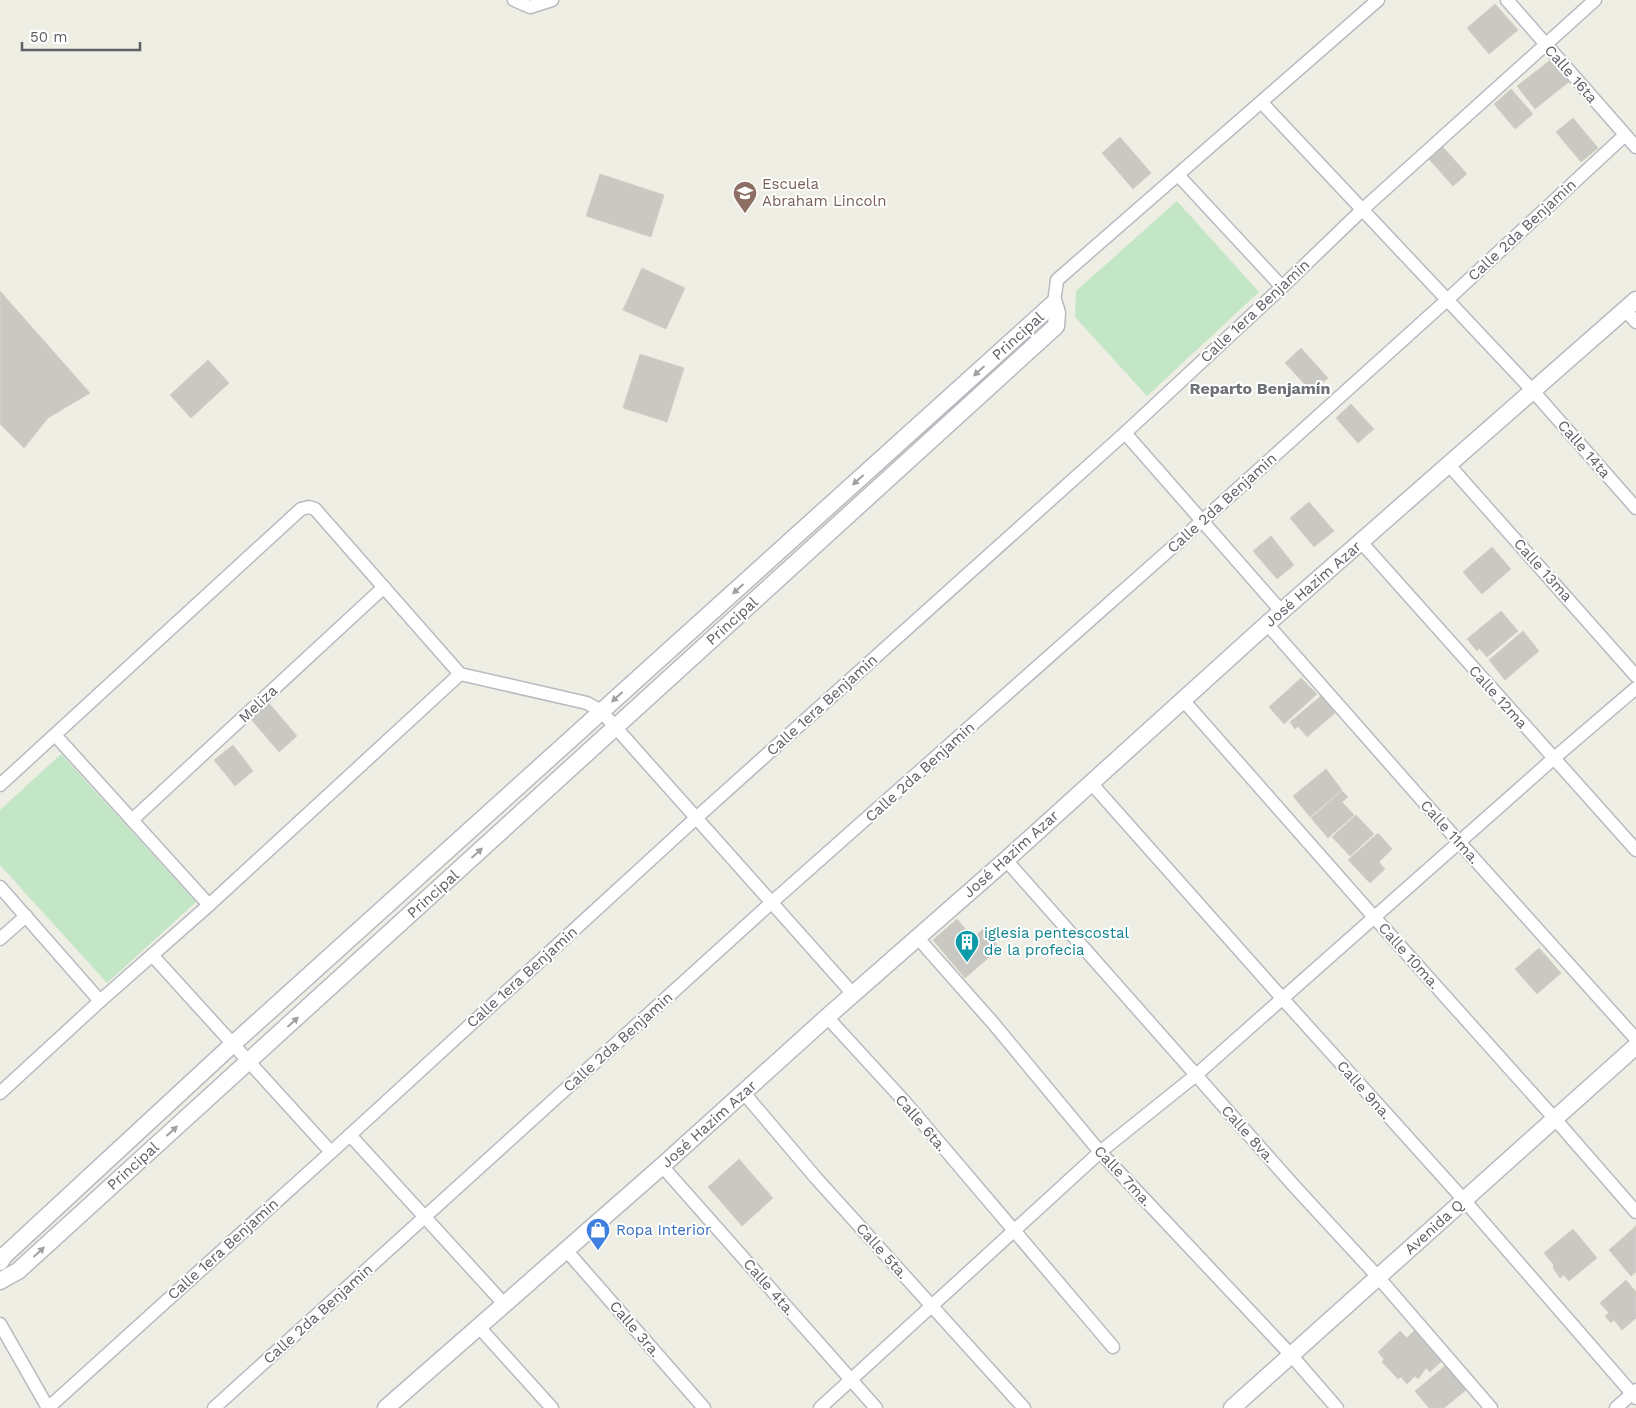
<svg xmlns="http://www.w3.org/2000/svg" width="1636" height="1408" font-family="'Work Sans',sans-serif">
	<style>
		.green { fill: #c2e6c6 }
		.building { fill: #cac8c2; stroke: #d4d0c3 }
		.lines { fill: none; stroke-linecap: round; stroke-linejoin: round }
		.minor-casing { stroke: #b7babf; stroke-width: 15 }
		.tertiary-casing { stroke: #b7babf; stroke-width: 19 }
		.minor { stroke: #fff; stroke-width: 12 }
		.tertiary { stroke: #fff; stroke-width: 16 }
		.oneway { fill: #9ea0a3 }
		.labels { text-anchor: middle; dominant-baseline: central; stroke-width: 4; stroke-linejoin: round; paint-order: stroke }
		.street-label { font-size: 15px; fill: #5d6065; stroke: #fff }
		.education-label { font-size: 15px; fill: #785e54; stroke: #fff; text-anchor: start }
		.culture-label { font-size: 15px; fill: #0d838f; stroke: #fff; text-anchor: start }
		.shop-label { font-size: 15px; fill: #366cbe; stroke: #fff; text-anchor: start }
		.neighbourhood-label { font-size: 16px; font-weight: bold; fill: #6e7277; stroke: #fff }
	</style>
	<rect width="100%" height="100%" fill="#efeee5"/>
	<g class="green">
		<polygon points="1177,201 1259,292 1147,396 1075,317 1076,291"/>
		<polygon points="61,754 196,902 107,983 0,865 0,810"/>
	</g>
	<g class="building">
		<polygon points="1495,4 1518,30 1489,54 1467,28"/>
		<polygon points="1553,58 1570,81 1535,109 1517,86"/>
		<polygon points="1511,89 1533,114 1515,129 1494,104"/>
		<polygon points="1573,118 1598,148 1581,162 1556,132"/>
		<polygon points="1120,137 1151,173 1133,189 1102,153"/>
		<polygon points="1443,147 1467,174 1453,186 1429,159"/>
		<polygon points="600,174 664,195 651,237 586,216"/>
		<polygon points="642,268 685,288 666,329 623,310"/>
		<polygon points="0,291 90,393 48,418 24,448 0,424"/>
		<polygon points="1301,348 1328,378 1312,392 1285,363"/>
		<polygon points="640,354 684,368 667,422 623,408"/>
		<polygon points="208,360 229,383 191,418 170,395"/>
		<polygon points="1351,404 1374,429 1358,443 1336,418"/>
		<polygon points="1309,502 1334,531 1314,547 1290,518"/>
		<polygon points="1271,536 1294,565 1277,579 1253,551"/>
		<polygon points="1492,547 1511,569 1482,594 1463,572"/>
		<polygon points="1501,611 1518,631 1487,657 1479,648 1477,651 1467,639"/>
		<polygon points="1523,631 1539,651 1505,680 1489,660"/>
		<polygon points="1301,678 1317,694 1284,724 1269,707"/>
		<polygon points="1321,696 1335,713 1307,737 1298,726 1295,729 1290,722"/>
		<polygon points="268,702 297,736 279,752 250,718"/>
		<polygon points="233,745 253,771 235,786 214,760"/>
		<polygon points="1326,769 1342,790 1310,817 1293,796"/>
		<polygon points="1342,791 1348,797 1342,802 1354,815 1328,838 1311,818"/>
		<polygon points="1356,815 1374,834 1350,856 1332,837"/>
		<polygon points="1378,833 1392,849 1379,862 1385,869 1370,883 1348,860"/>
		<polygon points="957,919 973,938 983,929 1000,948 965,978 933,940"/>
		<polygon points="1539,948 1561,973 1537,994 1515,969"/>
		<polygon points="739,1159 773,1198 742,1226 708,1187"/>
		<polygon points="1636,1226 1636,1272 1631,1276 1609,1250"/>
		<polygon points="1573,1229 1597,1258 1569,1281 1564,1275 1560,1278 1553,1268 1554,1265 1544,1253"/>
		<polygon points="1626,1280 1636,1292 1636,1318 1622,1330 1614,1320 1611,1323 1605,1316 1609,1313 1600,1303"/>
		<polygon points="1416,1329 1444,1359 1430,1372 1426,1368 1418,1379 1415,1376 1407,1384 1401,1377 1398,1379 1382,1362 1384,1359 1378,1352 1400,1331 1407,1338"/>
		<polygon points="1446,1365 1466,1390 1444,1408 1429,1408 1415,1391"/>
	</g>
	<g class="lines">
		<defs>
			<g id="minor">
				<polyline points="514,0 530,7 552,0"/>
				<polyline points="1507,0 1636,147"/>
				<polyline points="1262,103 1533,391 1636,508"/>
				<polyline points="1178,175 1282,287"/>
				<polyline points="1054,303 1057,280 1378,0"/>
				<polyline points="1625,310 1636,322"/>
				<polyline points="1125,433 1282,612"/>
				<polyline points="1449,465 1636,676"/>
				<polyline points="1361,542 1636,850"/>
				<polyline points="1267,624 1459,842 1636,1039"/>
				<polyline points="1183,700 1374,917 1555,1119 1636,1212"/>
				<polyline points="55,735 209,905"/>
				<polyline points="1091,783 1282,998 1464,1200 1636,1398"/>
				<polyline points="0,785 301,509 309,507 315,509 460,674 587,703 601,711 853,994"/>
				<polyline points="132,820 384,587"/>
				<polyline points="1006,860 1295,1187 1378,1277 1491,1408"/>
				<polyline points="0,887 100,1001"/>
				<polyline points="917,937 993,1023 1100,1152 1291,1355 1337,1408"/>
				<polyline points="0,939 26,916"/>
				<polyline points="152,955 330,1151"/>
				<polyline points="827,1017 904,1101 1113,1347"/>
				<polyline points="743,1092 816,1178 1024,1408"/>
				<polyline points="0,1093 100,1001 209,905 460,674"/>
				<polyline points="350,1135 505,1305"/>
				<polyline points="662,1166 876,1408"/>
				<polyline points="566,1250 704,1408"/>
				<polyline points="0,1324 48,1408"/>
				<polyline points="478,1326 552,1408"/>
				<polyline points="48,1408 350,1135 695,819 1125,433 1282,287 1362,210 1595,0"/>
				<polyline points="214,1408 771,903 1202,521 1447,300 1625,135"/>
				<polyline points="820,1408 1100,1152 1196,1075 1553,759 1636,688"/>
				<polyline points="1616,1408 1636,1390"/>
			</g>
			<g id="tertiary">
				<polyline points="0,1262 4,1256 233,1044 1054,303 1057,313 1056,326 18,1271 0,1281"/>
				<polyline points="386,1408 662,1166 827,1017 1006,860 1267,624 1636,300"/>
				<polyline points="1232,1408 1636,1046"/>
			</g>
		</defs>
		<use href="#minor" class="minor-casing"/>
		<use href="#tertiary" class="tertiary-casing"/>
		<use href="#minor" class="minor"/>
		<use href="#tertiary" class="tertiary"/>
	</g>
	<defs><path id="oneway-solid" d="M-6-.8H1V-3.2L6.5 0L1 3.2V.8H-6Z" transform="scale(1.25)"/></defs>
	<g class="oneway">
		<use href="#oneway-solid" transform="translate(979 371) rotate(138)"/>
		<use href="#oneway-solid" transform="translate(858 480) rotate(138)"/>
		<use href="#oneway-solid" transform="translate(738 589) rotate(138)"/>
		<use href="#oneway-solid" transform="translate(617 697) rotate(138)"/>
		<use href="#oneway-solid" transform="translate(477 853) rotate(-42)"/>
		<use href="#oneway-solid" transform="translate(293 1022) rotate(-42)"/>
		<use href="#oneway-solid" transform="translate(172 1131) rotate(-42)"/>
		<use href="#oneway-solid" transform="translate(39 1252) rotate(-42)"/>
	</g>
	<defs>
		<symbol id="school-pin" viewBox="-11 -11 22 30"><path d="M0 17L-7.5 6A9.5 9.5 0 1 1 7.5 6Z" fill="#8d6e63" stroke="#fff"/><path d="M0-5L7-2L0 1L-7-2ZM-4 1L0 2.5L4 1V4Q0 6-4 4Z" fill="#fff"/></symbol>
		<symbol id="building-pin" viewBox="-11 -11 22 30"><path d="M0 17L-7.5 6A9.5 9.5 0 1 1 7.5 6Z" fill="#0f9aa8" stroke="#fff"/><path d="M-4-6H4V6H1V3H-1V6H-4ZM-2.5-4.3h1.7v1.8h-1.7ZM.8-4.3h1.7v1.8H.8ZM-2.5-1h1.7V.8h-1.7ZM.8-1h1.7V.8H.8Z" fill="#fff"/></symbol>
		<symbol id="shop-pin" viewBox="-11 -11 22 30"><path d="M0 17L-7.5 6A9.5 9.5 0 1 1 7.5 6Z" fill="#3f7fe0" stroke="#fff"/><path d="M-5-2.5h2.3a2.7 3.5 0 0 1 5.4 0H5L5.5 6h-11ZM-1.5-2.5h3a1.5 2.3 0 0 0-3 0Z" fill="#fff"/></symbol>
	</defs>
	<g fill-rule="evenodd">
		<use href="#school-pin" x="731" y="179" width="28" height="38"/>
		<use href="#building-pin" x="953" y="928" width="28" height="38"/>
		<use href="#shop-pin" x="584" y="1216" width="28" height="38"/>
	</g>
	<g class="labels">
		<g class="street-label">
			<text transform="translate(1571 74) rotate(49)">Calle 16ta</text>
			<text transform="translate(1522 230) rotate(-43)">Calle 2da Benjamin</text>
			<text transform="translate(1255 311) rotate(-43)">Calle 1era Benjamin</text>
			<text transform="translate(1018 336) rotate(-42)">Principal</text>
			<text transform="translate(1584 449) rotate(49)">Calle 14ta</text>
			<text transform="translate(1222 503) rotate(-42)">Calle 2da Benjamin</text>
			<text transform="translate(1543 570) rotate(48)">Calle 13ma</text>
			<text transform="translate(1313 584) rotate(-41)">José Hazim Azar</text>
			<text transform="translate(732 621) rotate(-42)">Principal</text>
			<text transform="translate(1498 697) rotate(48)">Calle 12ma</text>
			<text transform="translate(258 704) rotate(-43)">Meliza</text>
			<text transform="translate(822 705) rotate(-42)">Calle 1era Benjamin</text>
			<text transform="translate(920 772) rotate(-42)">Calle 2da Benjamin</text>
			<text transform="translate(1450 832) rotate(48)">Calle 11ma.</text>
			<text transform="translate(1011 854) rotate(-42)">José Hazim Azar</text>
			<text transform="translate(433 894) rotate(-42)">Principal</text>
			<text transform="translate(1409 956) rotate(48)">Calle 10ma.</text>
			<text transform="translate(522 977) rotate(-42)">Calle 1era Benjamin</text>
			<text transform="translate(618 1042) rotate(-42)">Calle 2da Benjamin</text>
			<text transform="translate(1364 1090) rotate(48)">Calle 9na.</text>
			<text transform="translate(921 1123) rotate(49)">Calle 6ta.</text>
			<text transform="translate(709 1124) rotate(-42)">José Hazim Azar</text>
			<text transform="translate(1248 1134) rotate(48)">Calle 8va.</text>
			<text transform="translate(133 1166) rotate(-42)">Principal</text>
			<text transform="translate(1123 1176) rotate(47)">Calle 7ma.</text>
			<text transform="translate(1434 1227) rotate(-42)">Avenida Q</text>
			<text transform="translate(223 1249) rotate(-42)">Calle 1era Benjamin</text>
			<text transform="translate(882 1251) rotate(48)">Calle 5ta.</text>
			<text transform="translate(769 1287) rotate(49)">Calle 4ta.</text>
			<text transform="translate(318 1314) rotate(-42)">Calle 2da Benjamin</text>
			<text transform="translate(635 1329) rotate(49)">Calle 3ra.</text>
		</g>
		<g class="education-label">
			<text x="762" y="184">Escuela<tspan x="762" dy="17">Abraham Lincoln</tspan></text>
		</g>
		<g class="culture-label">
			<text x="984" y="933">iglesia pentescostal<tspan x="984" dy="17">de la profecia</tspan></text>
		</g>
		<g class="shop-label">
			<text x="616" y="1230">Ropa Interior</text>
		</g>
		<g class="neighbourhood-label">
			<text x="1260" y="388">Reparto Benjamín</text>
		</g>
	</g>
	<path d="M22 42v8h118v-8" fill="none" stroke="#5d6065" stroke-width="2.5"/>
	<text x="30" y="42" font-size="15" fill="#5d6065" stroke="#ffffff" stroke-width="4" paint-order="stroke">50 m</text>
</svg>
